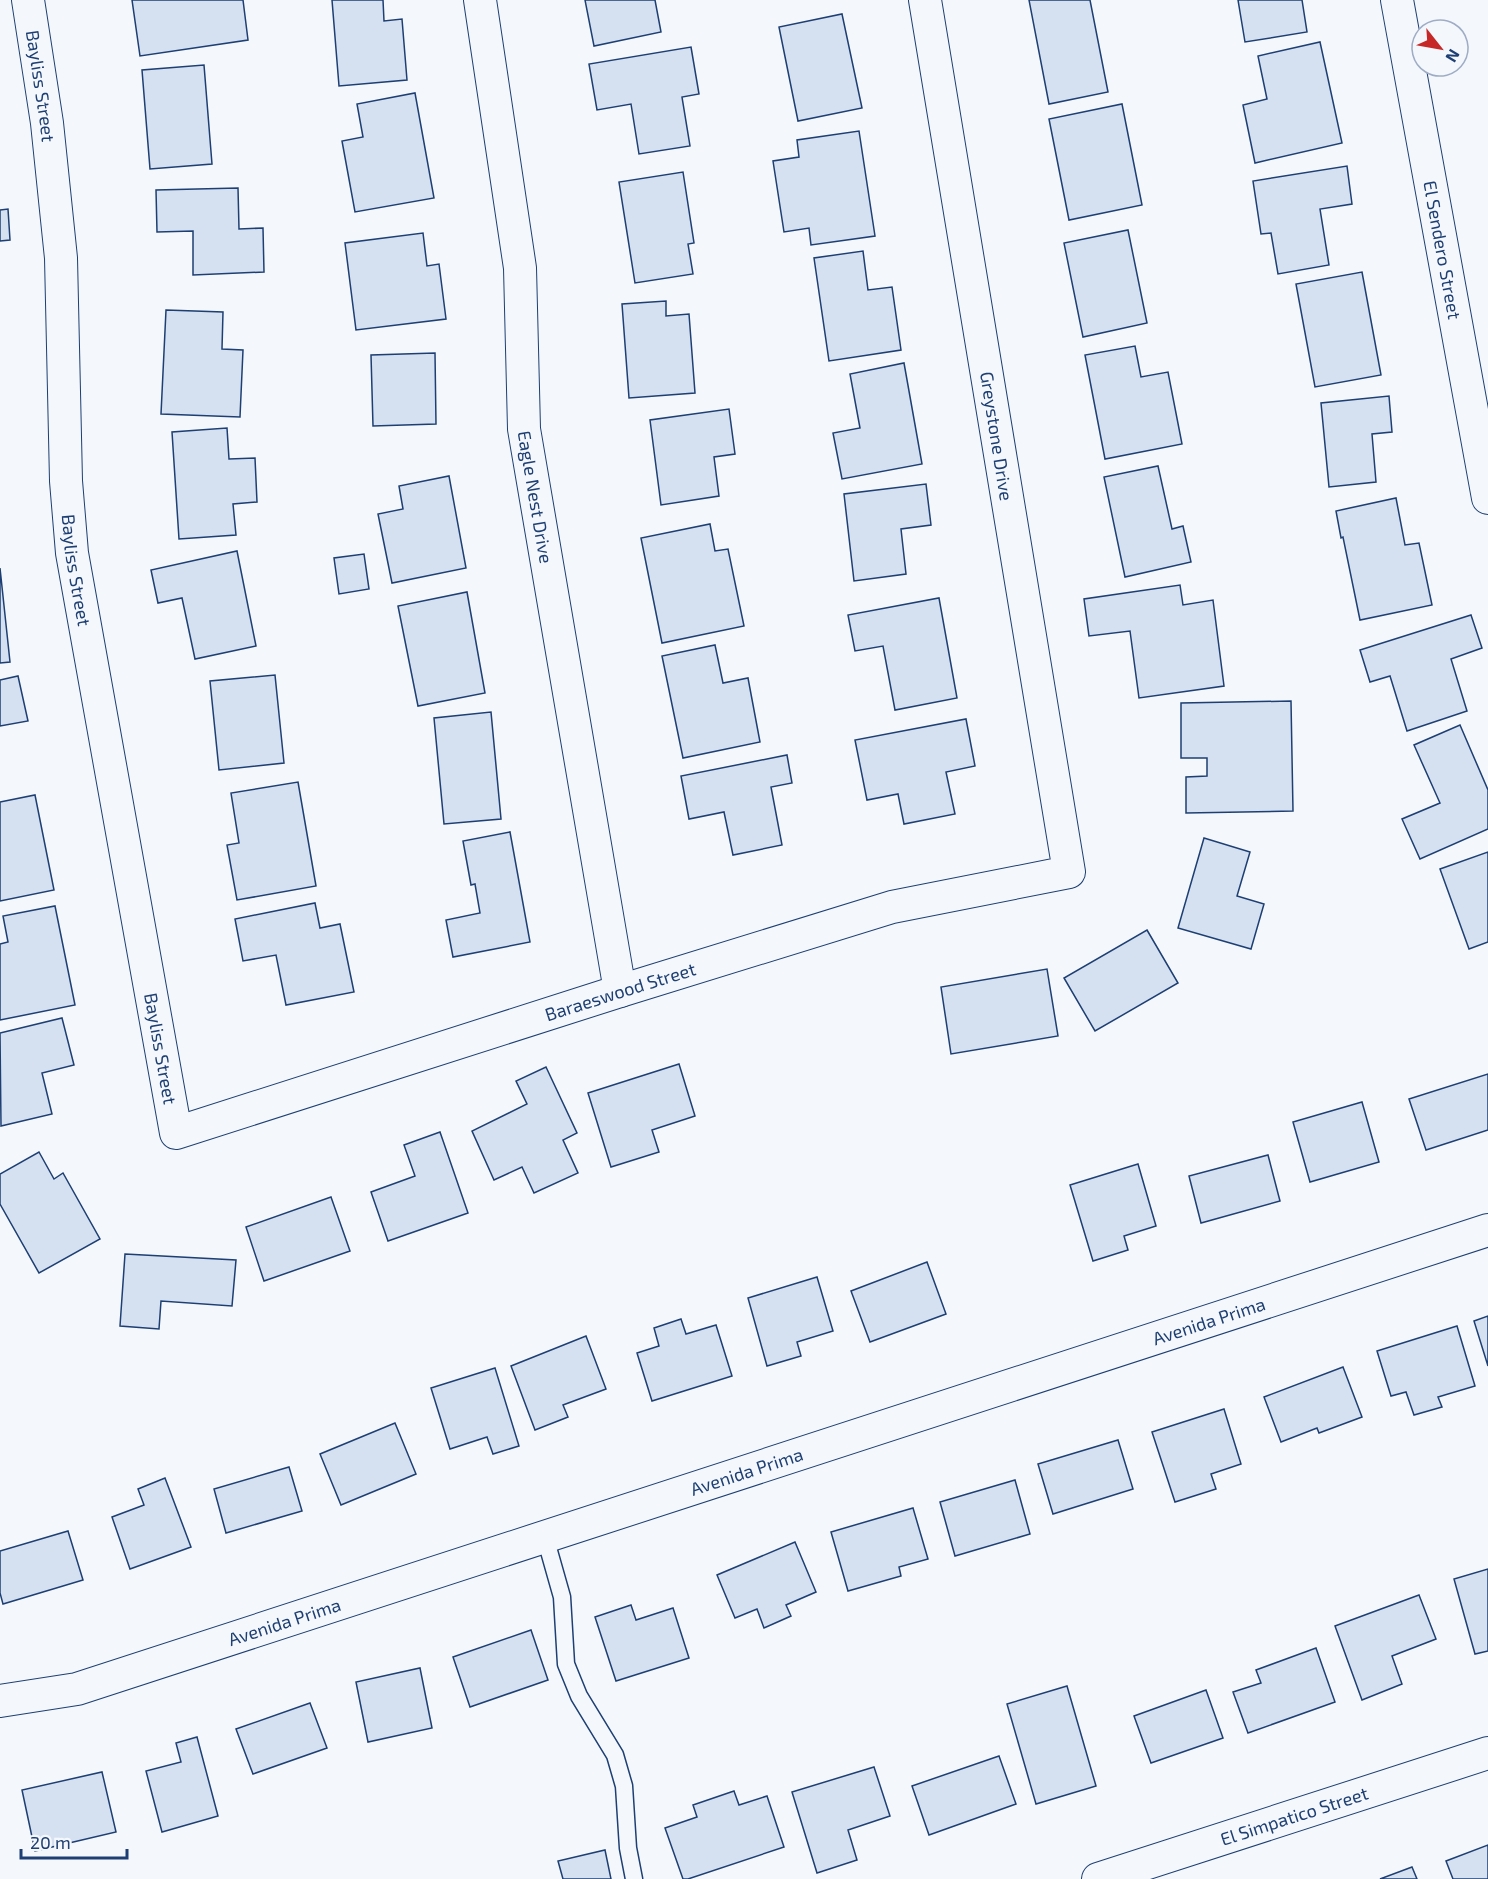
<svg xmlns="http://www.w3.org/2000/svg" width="1488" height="1879" font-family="'Exo 2',sans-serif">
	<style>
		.building { fill: #d5e0f0; stroke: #1d3f73; stroke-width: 1.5 }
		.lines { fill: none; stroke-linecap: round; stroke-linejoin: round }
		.service-casing { stroke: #1d3f73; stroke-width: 19 }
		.minor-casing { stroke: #1d3f73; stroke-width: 34 }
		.service { stroke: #f4f7fb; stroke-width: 16 }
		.minor { stroke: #f4f7fb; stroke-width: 32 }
		.labels { text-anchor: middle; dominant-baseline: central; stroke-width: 4.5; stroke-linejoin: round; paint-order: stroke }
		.street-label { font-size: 18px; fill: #1d3f73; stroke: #f4f7fb }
	</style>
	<rect width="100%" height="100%" fill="#f4f7fb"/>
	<g class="building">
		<polygon points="132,0 243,0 248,40 140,56"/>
		<polygon points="332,0 383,0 384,21 402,19 407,80 339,86"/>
		<polygon points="585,0 655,0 661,32 594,46"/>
		<polygon points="1029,0 1090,0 1108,92 1049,104"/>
		<polygon points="1238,0 1302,0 1307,32 1245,42"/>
		<polygon points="842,14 862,108 798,121 779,27"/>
		<polygon points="1320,42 1342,143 1255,163 1243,105 1267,99 1258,56"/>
		<polygon points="691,47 699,94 682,97 690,146 639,154 631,104 597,110 589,64"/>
		<polygon points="204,65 212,164 150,169 142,70"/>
		<polygon points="415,93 434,198 355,212 342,141 363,137 357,104"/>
		<polygon points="1122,104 1142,205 1069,220 1049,119"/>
		<polygon points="859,131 875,236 811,245 809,228 784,232 773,161 799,157 797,140"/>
		<polygon points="1347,166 1352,204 1320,209 1329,265 1278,274 1271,233 1261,234 1253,181"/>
		<polygon points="683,172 694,243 688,244 693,274 635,283 619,182"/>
		<polygon points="238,188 239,229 263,228 264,272 193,275 193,231 157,232 156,190"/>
		<polygon points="8,209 10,240 0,241 0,210"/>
		<polygon points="1128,230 1147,323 1083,337 1064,243"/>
		<polygon points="423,233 427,266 439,264 446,319 356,330 345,243"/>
		<polygon points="863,251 868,290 892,287 901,350 829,361 814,258"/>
		<polygon points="1362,272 1381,375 1315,387 1296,284"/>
		<polygon points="666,301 666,316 689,314 695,393 629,398 622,304"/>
		<polygon points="166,310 223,312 222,349 243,350 240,417 161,414"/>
		<polygon points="1135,346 1141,377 1168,372 1182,444 1105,459 1085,355"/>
		<polygon points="435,353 436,424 373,426 371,355"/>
		<polygon points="904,363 922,464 842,479 833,433 860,428 850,374"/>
		<polygon points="1389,396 1392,432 1372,434 1376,482 1329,487 1321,403"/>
		<polygon points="729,409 735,454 714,457 719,496 661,505 650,420"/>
		<polygon points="227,428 229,459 255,458 257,502 233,504 236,535 179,539 172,432"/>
		<polygon points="1158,466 1172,529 1183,526 1191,562 1125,577 1104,477"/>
		<polygon points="449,476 466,568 392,583 378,514 403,509 399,486"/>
		<polygon points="926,484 931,525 901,529 906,574 854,581 844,494"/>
		<polygon points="1396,498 1405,545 1419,543 1432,605 1360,620 1343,537 1341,538 1336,511"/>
		<polygon points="710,524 715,551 728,549 744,626 662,643 641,538"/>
		<polygon points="237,551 256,646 195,659 182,598 158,603 151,570"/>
		<polygon points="364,554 369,589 339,594 334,558"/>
		<polygon points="0,568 10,662 0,663"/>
		<polygon points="1180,585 1183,605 1213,600 1224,686 1139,698 1130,631 1089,636 1084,599"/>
		<polygon points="467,592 485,693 418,706 398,606"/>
		<polygon points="939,598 957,698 895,710 883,646 855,651 848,615"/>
		<polygon points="1471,615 1482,648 1451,659 1467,711 1407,731 1390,676 1370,682 1360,650"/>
		<polygon points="715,645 723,683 748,678 760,742 683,758 662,656"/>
		<polygon points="275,675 284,763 219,770 210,681"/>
		<polygon points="18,676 28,721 0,726 0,680"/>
		<polygon points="1291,701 1293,811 1186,813 1186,777 1207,776 1207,758 1181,758 1181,703"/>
		<polygon points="491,712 501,819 444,824 434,718"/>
		<polygon points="966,719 975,766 946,772 955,814 904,824 898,794 867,800 855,740"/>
		<polygon points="1460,725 1488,790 1488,829 1420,859 1402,819 1440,803 1414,745"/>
		<polygon points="787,755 792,783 771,787 782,845 733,855 724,812 689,819 681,776"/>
		<polygon points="298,782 316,886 237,900 227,845 239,843 231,793"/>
		<polygon points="35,795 54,890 0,901 0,802"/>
		<polygon points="510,832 530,942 453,957 446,920 480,913 475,884 471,885 463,841"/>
		<polygon points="1204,838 1250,852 1237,896 1264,904 1251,949 1178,928"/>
		<polygon points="1488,852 1488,942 1469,949 1440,869"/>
		<polygon points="315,903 320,928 340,924 354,992 286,1005 276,955 243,961 235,919"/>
		<polygon points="55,906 75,1005 0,1020 0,944 8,942 3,916"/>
		<polygon points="1147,930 1178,983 1095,1031 1064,978"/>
		<polygon points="1047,969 1058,1036 951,1054 941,987"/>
		<polygon points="62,1018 74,1065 42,1073 52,1114 1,1126 0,1033"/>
		<polygon points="679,1064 695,1116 652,1130 659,1152 611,1167 588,1093"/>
		<polygon points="546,1067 577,1133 563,1140 578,1173 534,1193 522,1167 494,1180 472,1131 527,1104 516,1081"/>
		<polygon points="1488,1074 1488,1130 1426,1150 1409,1099"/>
		<polygon points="1362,1102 1379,1162 1310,1182 1293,1122"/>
		<polygon points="440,1132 468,1213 388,1241 371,1192 415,1176 404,1145"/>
		<polygon points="39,1152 54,1179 63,1173 100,1239 39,1273 0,1204 0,1174"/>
		<polygon points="1268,1155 1280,1201 1201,1223 1189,1176"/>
		<polygon points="1138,1164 1156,1226 1124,1236 1128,1250 1093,1261 1070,1185"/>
		<polygon points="331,1197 350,1251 264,1281 246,1227"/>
		<polygon points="125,1254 236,1260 232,1306 161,1301 159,1329 120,1326"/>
		<polygon points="927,1262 946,1314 870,1342 851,1291"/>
		<polygon points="817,1277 833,1331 797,1342 801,1356 767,1366 748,1298"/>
		<polygon points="1488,1316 1488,1366 1474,1321"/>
		<polygon points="681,1319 686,1334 716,1325 732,1376 652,1401 637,1353 659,1346 654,1328"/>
		<polygon points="1457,1326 1475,1386 1438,1397 1442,1407 1414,1415 1406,1392 1391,1396 1377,1351"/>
		<polygon points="586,1336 606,1389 563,1405 568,1417 535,1430 511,1366"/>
		<polygon points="1343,1367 1362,1417 1319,1433 1317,1428 1281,1442 1264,1397"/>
		<polygon points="495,1368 519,1446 493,1454 487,1437 450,1449 431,1388"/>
		<polygon points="1224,1409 1241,1464 1211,1474 1216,1489 1175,1502 1152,1432"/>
		<polygon points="395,1423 416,1474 341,1505 320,1454"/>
		<polygon points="1118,1440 1133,1489 1053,1514 1038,1464"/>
		<polygon points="289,1467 302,1511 226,1533 214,1489"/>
		<polygon points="165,1478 191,1547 130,1569 112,1517 144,1505 138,1489"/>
		<polygon points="1015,1480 1030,1534 955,1556 940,1502"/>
		<polygon points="913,1508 928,1559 899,1567 901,1576 848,1591 831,1532"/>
		<polygon points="68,1531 83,1580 3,1604 0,1593 0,1551"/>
		<polygon points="795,1542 816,1592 786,1605 791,1616 764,1628 757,1609 735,1618 717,1575"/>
		<polygon points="1488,1569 1488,1651 1475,1654 1454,1579"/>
		<polygon points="1419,1595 1436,1639 1392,1656 1402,1684 1362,1700 1335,1626"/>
		<polygon points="631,1605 636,1620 673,1608 689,1658 616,1681 595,1617"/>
		<polygon points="531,1630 548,1680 470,1707 453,1657"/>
		<polygon points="1316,1648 1335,1702 1248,1733 1233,1692 1261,1683 1256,1670"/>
		<polygon points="420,1668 432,1728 368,1742 356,1682"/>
		<polygon points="1067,1686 1096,1786 1036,1804 1007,1704"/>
		<polygon points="1206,1690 1223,1738 1151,1763 1134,1716"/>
		<polygon points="310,1703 327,1748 253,1774 236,1729"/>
		<polygon points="197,1737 218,1816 162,1832 146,1771 181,1762 176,1743"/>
		<polygon points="999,1756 1016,1804 929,1835 912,1786"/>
		<polygon points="874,1767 890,1816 848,1830 857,1860 817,1873 792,1792"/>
		<polygon points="102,1772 116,1832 35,1851 22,1790"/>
		<polygon points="734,1791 739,1805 767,1796 784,1847 688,1879 683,1879 665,1828 697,1817 693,1805"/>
		<polygon points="1488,1845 1488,1879 1453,1879 1446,1861"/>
		<polygon points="605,1850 611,1879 563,1879 558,1861"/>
		<polygon points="1412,1867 1417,1879 1380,1879"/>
	</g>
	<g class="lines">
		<defs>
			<polyline id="service" points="545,1537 562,1597 566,1664 579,1696 615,1755 624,1786 628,1848 634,1879"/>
			<g id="minor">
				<path id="s1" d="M28 0 47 123 61 258 66 481 72 553 176 1133 620 991 892 907 1069 872 925 0"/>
				<path id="s2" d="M480 0 520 268 524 429 620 991"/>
				<path id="s3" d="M1397 0 1488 498"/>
				<path id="s4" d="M0 1701 77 1689 1488 1230"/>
				<path id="s5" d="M1098 1879 1488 1753"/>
			</g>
		</defs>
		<use href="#service" class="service-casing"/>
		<use href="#minor" class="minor-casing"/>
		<use href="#service" class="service"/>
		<use href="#minor" class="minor"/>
	</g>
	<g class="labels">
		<g class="street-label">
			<text stroke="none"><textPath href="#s1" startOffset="87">Bayliss Street</textPath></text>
			<text stroke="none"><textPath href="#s3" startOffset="254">El Sendero Street</textPath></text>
			<text transform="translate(997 436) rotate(81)">Greystone Drive</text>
			<text stroke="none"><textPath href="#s2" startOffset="501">Eagle Nest Drive</textPath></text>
			<text stroke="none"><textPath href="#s1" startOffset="573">Bayliss Street</textPath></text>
			<text stroke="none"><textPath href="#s1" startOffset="1611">Baraeswood Street</textPath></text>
			<text stroke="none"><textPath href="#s1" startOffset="1059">Bayliss Street</textPath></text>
			<text stroke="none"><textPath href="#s4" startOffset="1268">Avenida Prima</textPath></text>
			<text stroke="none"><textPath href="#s4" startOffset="782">Avenida Prima</textPath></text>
			<text stroke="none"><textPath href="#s4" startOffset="296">Avenida Prima</textPath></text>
			<text stroke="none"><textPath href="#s5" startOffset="206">El Simpatico Street</textPath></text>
		</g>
	</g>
	<g transform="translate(1440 48) rotate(121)"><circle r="28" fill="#f4f7fb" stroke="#9eadc5" stroke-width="1.5"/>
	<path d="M0-4.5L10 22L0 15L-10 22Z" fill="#c62828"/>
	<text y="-9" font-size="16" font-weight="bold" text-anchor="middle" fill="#1d3f73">N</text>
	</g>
	<path d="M21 1849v9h106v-9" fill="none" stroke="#1d3f73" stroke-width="3"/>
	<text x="30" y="1849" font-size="18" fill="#1d3f73" stroke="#f4f7fb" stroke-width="4.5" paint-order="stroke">20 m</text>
</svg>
